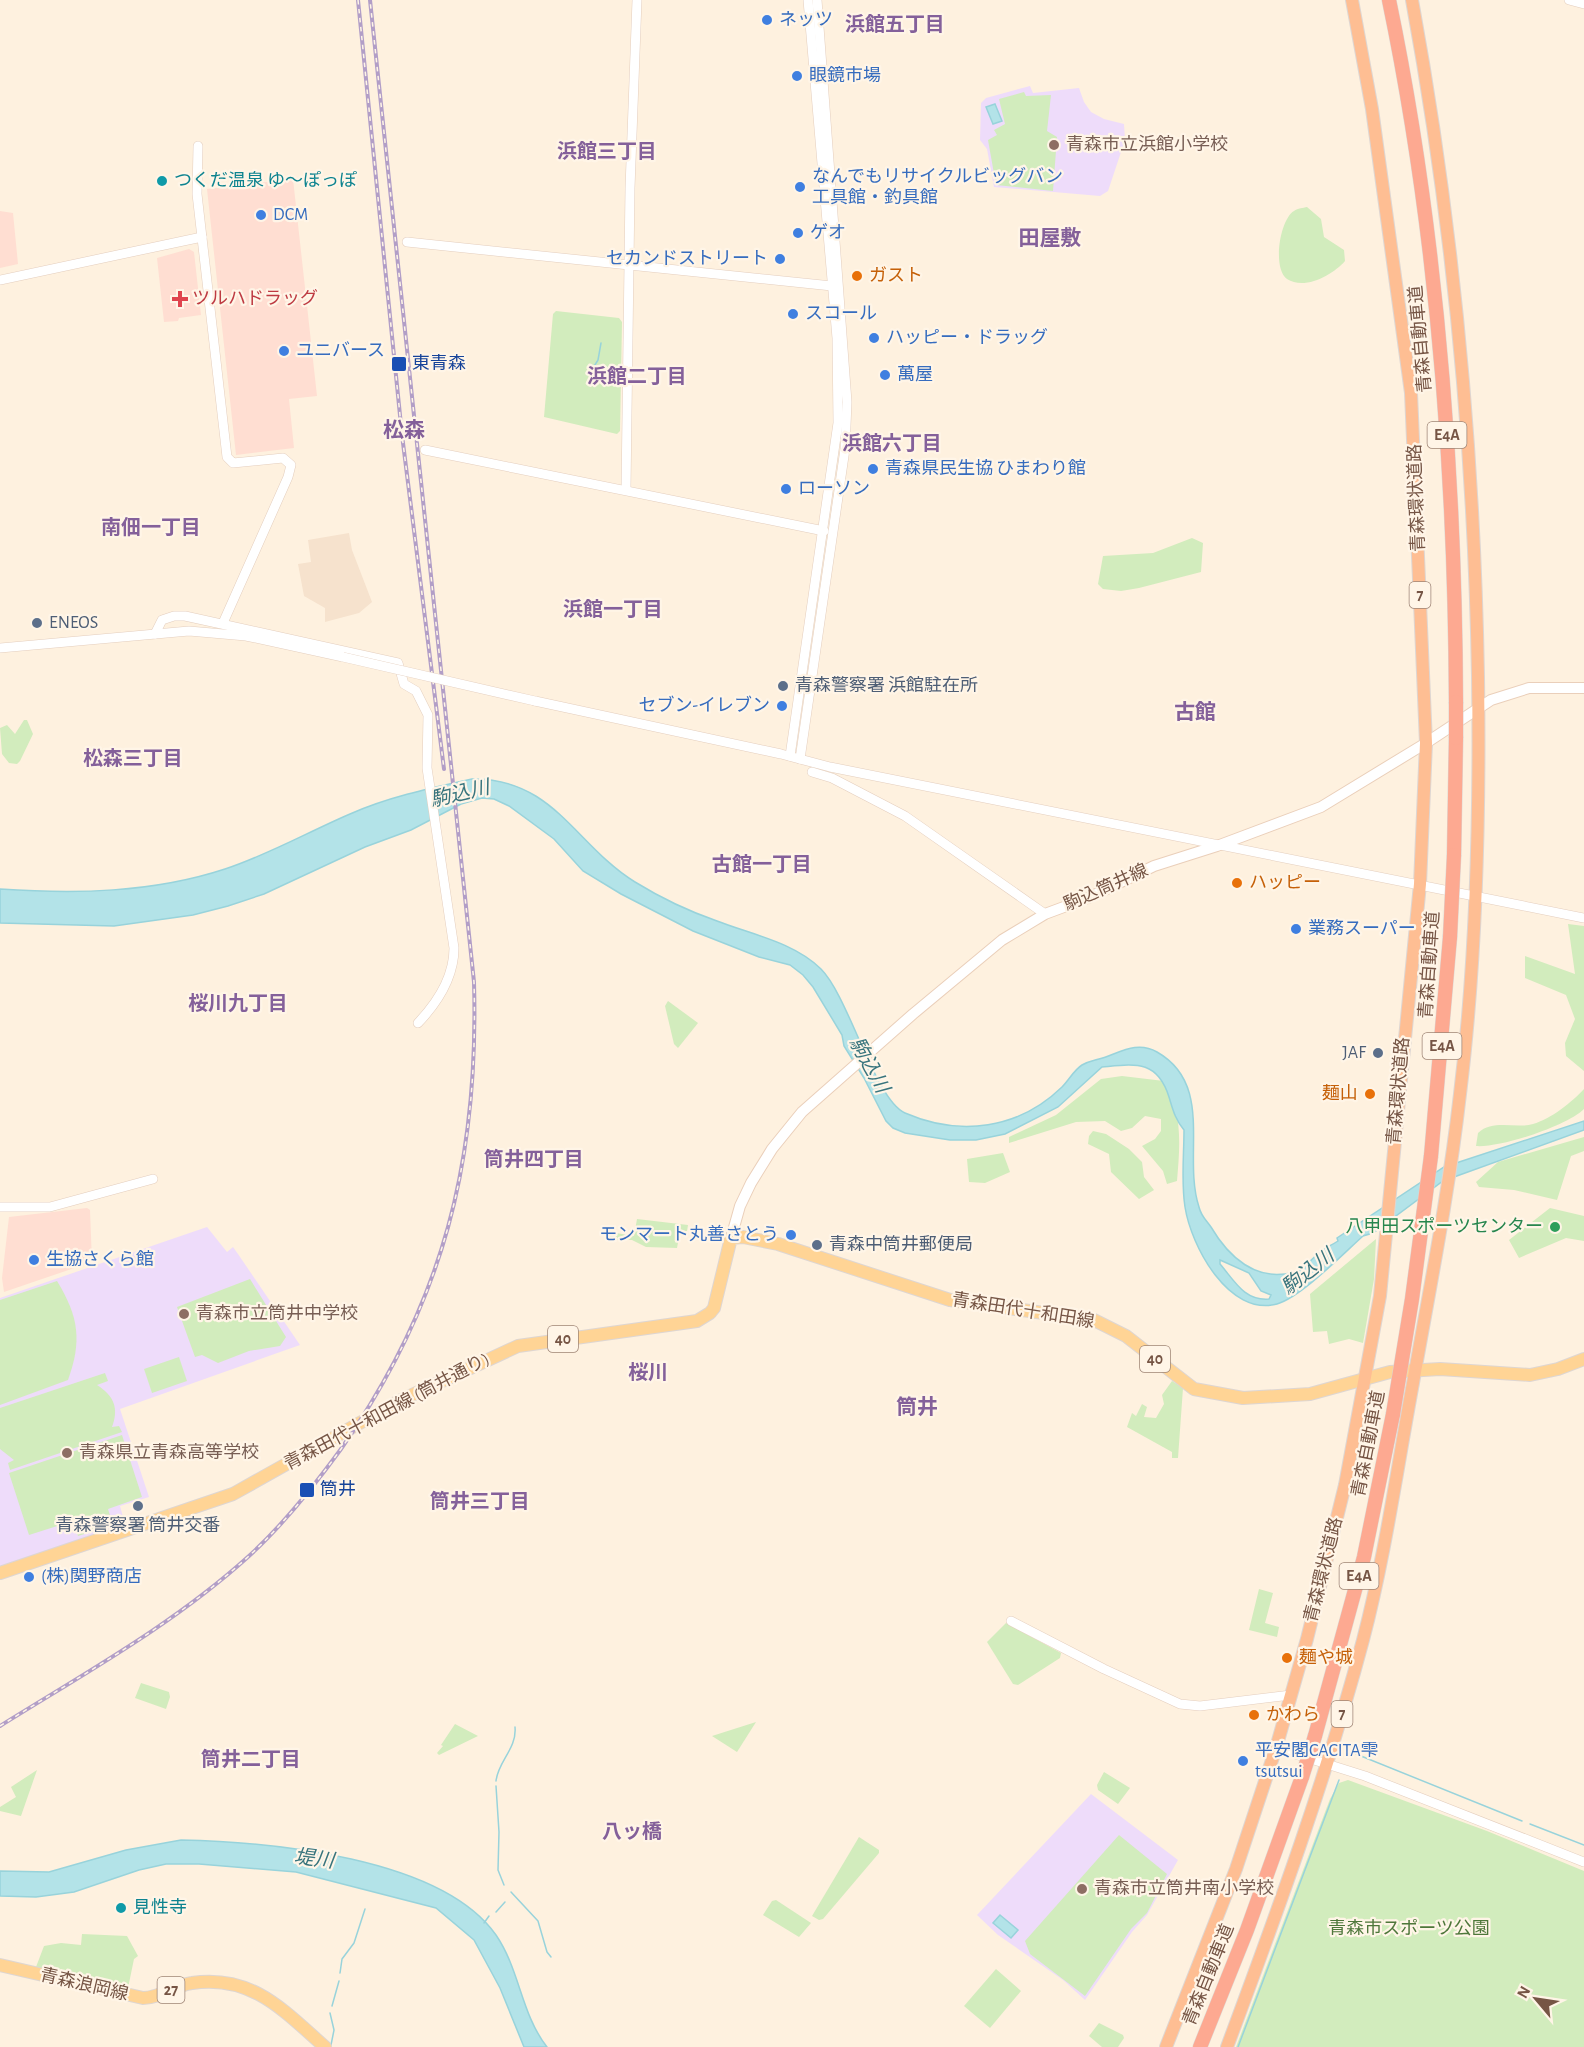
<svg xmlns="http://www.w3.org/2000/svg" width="1584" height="2047" font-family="'Alegreya Sans','Noto Sans JP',sans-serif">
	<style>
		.residential { fill: #f6e2cd }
		.commercial { fill: #ffded2 }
		.education { fill: #eedcfa }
		.green { fill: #d2ecbd }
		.water { fill: #b3e3e8; stroke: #98d3db; stroke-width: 1.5; fill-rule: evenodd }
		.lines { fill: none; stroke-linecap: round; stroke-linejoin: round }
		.stream { stroke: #98d3db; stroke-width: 1.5 }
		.tertiary-casing { stroke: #e4cebe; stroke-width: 10 }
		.secondary-casing { stroke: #eacfba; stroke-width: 12 }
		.primary-casing { stroke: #ded6d2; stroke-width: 14 }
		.trunk-casing { stroke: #ded6d2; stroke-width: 14 }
		.motorway-casing { stroke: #ded6d2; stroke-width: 15 }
		.tertiary { stroke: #fff; stroke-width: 9 }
		.secondary { stroke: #fff; stroke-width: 10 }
		.primary { stroke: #ffd495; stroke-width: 12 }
		.trunk { stroke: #febe93; stroke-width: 12 }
		.motorway { stroke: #fda991; stroke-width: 14 }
		.rail-casing { stroke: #b29ec7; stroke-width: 4 }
		.rail { stroke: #fff5e7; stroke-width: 1.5; stroke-dasharray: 4.5; stroke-linecap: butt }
		.tertiary-bridge-casing { stroke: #e4cebe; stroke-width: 10; stroke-linecap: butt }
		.motorway-bridge-casing { stroke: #ded6d2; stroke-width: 15; stroke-linecap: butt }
		.tertiary-bridge { stroke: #fff; stroke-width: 9 }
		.motorway-bridge { stroke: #fda991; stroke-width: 14 }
		.shop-dot { fill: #3f7fe0; stroke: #fff5e7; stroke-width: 2 }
		.education-dot { fill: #8d6e63; stroke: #fff5e7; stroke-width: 2 }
		.culture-dot { fill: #0f9aa8; stroke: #fff5e7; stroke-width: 2 }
		.food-dot { fill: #e8710a; stroke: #fff5e7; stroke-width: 2 }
		.health-dot { fill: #e0444e; stroke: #fff5e7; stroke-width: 2 }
		.transit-dot { fill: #1a4fb4; stroke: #fff5e7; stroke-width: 2 }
		.service-dot { fill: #5c6f8a; stroke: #fff5e7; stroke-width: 2 }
		.leisure-dot { fill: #2e9e5b; stroke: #fff5e7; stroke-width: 2 }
		.labels { text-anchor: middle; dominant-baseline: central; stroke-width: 4.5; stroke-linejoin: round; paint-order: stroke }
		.shield { fill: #fff5e7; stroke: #9f8576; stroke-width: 1.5 }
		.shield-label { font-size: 16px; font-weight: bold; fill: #765545 }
		.shop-label { font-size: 18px; fill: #366cbe; stroke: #fff5e7; text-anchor: start }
		.education-label { font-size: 18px; fill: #785e54; stroke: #fff5e7; text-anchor: start }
		.culture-label { font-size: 18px; fill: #0d838f; stroke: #fff5e7; text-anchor: start }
		.food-label { font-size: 18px; fill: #c56008; stroke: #fff5e7; text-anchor: start }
		.health-label { font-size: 18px; fill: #be3a42; stroke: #fff5e7; text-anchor: start }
		.street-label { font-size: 18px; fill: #765545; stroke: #fff5e7 }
		.transit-label { font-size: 18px; fill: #164399; stroke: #fff5e7; text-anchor: start }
		.service-label { font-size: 18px; fill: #4e5e75; stroke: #fff5e7; text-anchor: start }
		.leisure-label { font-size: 18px; fill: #27864d; stroke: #fff5e7; text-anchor: end }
		.park-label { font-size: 18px; fill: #4e773a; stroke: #fff5e7 }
		.neighbourhood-label { font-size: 20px; font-weight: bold; fill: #84609a; stroke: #fff5e7 }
		.water-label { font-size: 20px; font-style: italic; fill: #38747d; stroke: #fff5e7 }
		.quarter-label { font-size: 21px; font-weight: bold; fill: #84609a; stroke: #fff5e7 }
	</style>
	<rect width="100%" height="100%" fill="#fef1df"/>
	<polygon class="residential" points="349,533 352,550 372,602 359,613 325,622 325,608 304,596 298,564 311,562 308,540"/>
	<g class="commercial">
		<polygon points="293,179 317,396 289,399 294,448 236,455 207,189"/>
		<polygon points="0,211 13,213 18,264 0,268"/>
		<polygon points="189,249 194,252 201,315 179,318 178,321 164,322 157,258"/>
		<polygon points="87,1208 90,1210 92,1262 4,1292 2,1278 9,1217"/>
	</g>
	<g class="education">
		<polygon points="1030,86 1033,93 1079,88 1084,102 1091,112 1104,119 1124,124 1125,140 1108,191 1100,196 994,187 987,149 980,140 981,103 986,98"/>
		<polygon points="207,1227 227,1252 233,1247 238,1254 300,1345 120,1409 149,1497 120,1506 125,1524 0,1566 0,1298"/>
		<polygon points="1091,1794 1178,1860 1147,1915 1132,1932 1085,2000 1063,1980 998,1935 977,1915"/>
	</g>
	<g class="green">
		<polygon points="1024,92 1026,96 1051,95 1047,131 1057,137 1053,191 996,185 988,140 997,135 994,130 1005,124 999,99"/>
		<path d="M1307 207 1321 219 1324 237 1344 250 1345 261C1334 274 1305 291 1287 279 1272 268 1280 219 1294 211 1298 208 1303 208 1307 207Z"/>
		<polygon points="556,311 619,318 622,322 620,431 617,434 544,417 553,314"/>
		<polygon points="1192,538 1203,543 1201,572 1139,588 1121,591 1103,589 1098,584 1103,556 1153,553"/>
		<polygon points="24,720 27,720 33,734 20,761 17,764 9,763 2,754 0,728 7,725 15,734"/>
		<polygon points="1568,924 1584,926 1584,1071 1566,1056 1565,1043 1575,1019 1566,995 1525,978 1525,956 1575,974"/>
		<polygon points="668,1001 698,1023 678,1048 674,1044 665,1006"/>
		<path d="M1122 1076 1164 1081C1183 1112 1180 1146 1177 1181L1167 1184 1163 1171 1142 1146 1155 1139 1161 1131V1119L1145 1116 1132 1128 1121 1131 1105 1121 1076 1122 1009 1143V1137L1056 1115 1101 1079Z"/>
		<path d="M1584 1089V1109C1567 1126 1500 1148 1476 1146L1478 1133C1493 1119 1515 1129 1533 1124 1551 1119 1572 1102 1584 1089Z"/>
		<polygon points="1093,1131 1106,1134 1129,1149 1142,1162 1144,1177 1154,1190 1139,1199 1111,1172 1109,1154 1088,1144 1089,1136"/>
		<polygon points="1584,1137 1584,1151 1571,1156 1557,1200 1514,1190 1479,1187 1476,1182 1498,1162"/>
		<polygon points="1003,1153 1010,1172 985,1183 969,1182 967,1159"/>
		<polygon points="1550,1208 1584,1216 1584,1241 1566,1238 1519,1258 1509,1240"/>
		<polygon points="637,1219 688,1225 687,1231 680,1232 677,1248 646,1247 632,1240 609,1240 610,1232 634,1236"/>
		<polygon points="1376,1239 1374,1279 1363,1343 1349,1339 1329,1344 1327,1331 1313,1332 1310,1294"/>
		<polygon points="250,1279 286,1337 280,1346 249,1351 218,1363 202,1355 195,1357 177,1307"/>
		<path d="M57 1281C79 1317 82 1341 68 1380L0 1405V1300Z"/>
		<polygon points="179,1357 187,1381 152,1393 144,1369"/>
		<path d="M105 1373 108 1381 97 1385C114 1396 119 1408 112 1427L119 1426 122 1432 10 1470 8 1463 14 1460 0 1449V1408Z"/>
		<polygon points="1172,1381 1183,1388 1178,1458 1172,1458 1172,1452 1127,1427 1132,1413 1136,1416 1142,1404 1147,1407 1144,1417 1156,1418 1164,1404 1162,1395"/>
		<polygon points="122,1435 142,1497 108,1509 113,1525 78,1536 73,1521 29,1535 9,1473"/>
		<polygon points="1259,1589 1273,1593 1265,1623 1279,1627 1277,1637 1249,1630"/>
		<polygon points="1006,1623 1061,1653 1060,1658 1018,1685 1013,1684 987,1642"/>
		<polygon points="141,1683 169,1692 170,1697 166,1709 135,1698"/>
		<polygon points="756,1722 737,1752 712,1736"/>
		<polygon points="455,1724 478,1736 439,1755 437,1753 443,1746 441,1745"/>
		<polygon points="37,1770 21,1816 0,1811 0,1807 16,1797 11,1787"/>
		<polygon points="1104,1772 1130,1788 1118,1804 1098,1790 1097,1785"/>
		<polygon points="1348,1780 1487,1831 1584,1871 1584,2047 1236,2047 1330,1799 1339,1783"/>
		<polygon points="1119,1835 1167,1874 1147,1913 1131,1929 1085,1996 1030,1954 1025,1941"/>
		<polygon points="859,1837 879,1850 879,1853 823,1919 819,1920 812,1916"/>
		<polygon points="776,1900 811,1923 799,1937 763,1915 772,1901"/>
		<polygon points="82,1934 127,1936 138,1956 134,1959 128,1988 36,1967 44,1946 61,1943 81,1945"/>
		<polygon points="996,1969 1021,1991 990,2028 964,2006"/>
		<polygon points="1099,2023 1123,2035 1124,2038 1118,2047 1102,2047 1089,2036"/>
	</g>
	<g class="water">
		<polygon points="995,104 1002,121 993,124 986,107"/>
		<path d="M472 779C554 778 575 845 635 882 661 898 688 911 717 921 750 934 794 942 821 969 849 997 875 1100 905 1113 960 1137 1019 1129 1062 1087 1069 1080 1074 1070 1082 1065 1089 1061 1092 1061 1099 1059 1118 1054 1136 1040 1157 1052 1215 1085 1182 1155 1199 1207 1201 1216 1206 1220 1211 1227 1228 1256 1256 1283 1294 1272 1306 1268 1313 1257 1322 1250 1327 1247 1332 1245 1338 1241L1337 1238 1444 1167 1584 1121V1130L1443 1181 1373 1233 1363 1236C1343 1254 1301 1297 1277 1304 1229 1317 1191 1246 1185 1207 1181 1182 1184 1155 1184 1130 1175 1119 1173 1110 1169 1097 1157 1059 1134 1064 1102 1067L1058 1107 1005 1134 976 1140H950L905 1133 893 1128 886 1121 864 1078 844 1046 842 1035 813 987 803 975 790 965 759 957 693 931 621 894 583 871 554 839 509 806 494 799 482 798 461 804 411 830 365 847 264 894 228 906 193 915 114 926 0 923V889C75 894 152 893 225 869 268 855 308 832 350 814 388 797 431 788 472 779ZM1220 1260 1249 1273 1261 1291 1271 1295 1269 1299C1244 1301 1234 1280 1220 1264Z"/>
		<path d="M181 1840C270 1842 441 1857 496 1935 520 1970 521 2014 547 2047H524L500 1988 474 1940 436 1908 296 1872 199 1864H166L139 1870 74 1892 36 1897 0 1896V1871L49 1872 126 1850Z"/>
		<polygon points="1000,1915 1018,1930 1011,1938 993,1923"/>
	</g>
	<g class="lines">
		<g class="stream">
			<polyline points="593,368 598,360 601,343"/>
			<polyline points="1356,1754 1522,1821"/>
			<path d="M496 1781C498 1761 517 1749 515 1727"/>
			<polyline points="496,1786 499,1832 498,1870 504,1885"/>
			<polyline points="1530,1824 1584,1845"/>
			<polyline points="511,1892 538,1921 547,1952 551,1957"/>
			<polyline points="496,1912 505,1902"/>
			<polyline points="484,1923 489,1916"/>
			<polyline points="340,1973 342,1959 354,1943 365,1909"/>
			<polyline points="332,2006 339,1981"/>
			<polyline points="330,2013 334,2030 331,2045"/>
			<polyline points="1238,2047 1339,1780"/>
		</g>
		<defs>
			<g id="tertiary">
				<polyline points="1569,0 1584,4"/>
				<polyline points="198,146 197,194 227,457 233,463 283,458 291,465 288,477 223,623"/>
				<polyline points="407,242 832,286"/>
				<polyline points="0,280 202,237"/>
				<polyline points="425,450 824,531"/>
				<polyline points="626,490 630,188 637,0"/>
				<path d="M155 634 162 620 174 616H185L398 663 404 684 416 691 428 715 427 768 454 948C454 977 437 1003 418 1023"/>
				<polyline points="0,648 189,631 246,636 343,657"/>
				<polyline points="535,701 781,754 830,767 1584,918"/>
				<polyline points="790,756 838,423 837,338 808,0"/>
				<polyline points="800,759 845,449 847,402 817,0"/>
				<polyline points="812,772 832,778 905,816 1045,914"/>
				<polyline points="0,1207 50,1207 153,1179"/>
				<polyline points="1011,1621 1104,1669 1180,1704 1200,1706 1291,1695"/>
				<polyline points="1276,1748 1365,1776 1584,1862"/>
			</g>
			<polyline id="secondary" points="731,1238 740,1206 751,1183 772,1149 802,1112 913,1014 1002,940 1045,914 1088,898 1154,866 1217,846 1321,807 1426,743 1491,700 1529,688 1584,688"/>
			<g id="primary">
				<polyline points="0,1573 233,1494 399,1401 518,1346 697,1321 710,1313 714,1308 731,1238 743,1237 778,1244 950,1300 1094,1320 1126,1336 1194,1389 1243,1398 1310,1394 1390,1372 1440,1369 1530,1375 1558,1369 1584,1359"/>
				<path d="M0 1965 143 1998C161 1998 174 1985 192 1983 252 1974 284 2011 325 2047"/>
			</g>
			<g id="trunk">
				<polyline points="1166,2047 1236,1869 1276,1748 1307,1639 1345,1485 1380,1296 1420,884 1426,743 1411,393 1372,109 1352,0"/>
				<path d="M1227 2047C1277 1913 1326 1779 1363 1640 1385 1556 1397 1469 1413 1383 1430 1287 1449 1192 1460 1094 1477 956 1480 816 1478 676 1474 449 1453 223 1412 0"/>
			</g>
			<g id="motorway">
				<path d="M1389 0C1437 231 1455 466 1456 702"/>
				<polyline points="1454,855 1456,738"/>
				<polyline points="1431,1156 1450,937"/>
				<polyline points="1315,1736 1364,1557 1393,1414"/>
				<polyline points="1200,2047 1247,1930 1302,1777"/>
			</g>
		</defs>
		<use href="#tertiary" class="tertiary-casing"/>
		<use href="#secondary" class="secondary-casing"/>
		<use href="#primary" class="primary-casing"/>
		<use href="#trunk" class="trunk-casing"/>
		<use href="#motorway" class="motorway-casing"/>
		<use href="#tertiary" class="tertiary"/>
		<use href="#secondary" class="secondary"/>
		<use href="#primary" class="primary"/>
		<use href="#trunk" class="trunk"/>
		<use href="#motorway" class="motorway"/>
		<defs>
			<g id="rail">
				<polyline points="358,0 402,435 444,769"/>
				<path d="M0 1726C85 1673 174 1624 249 1556 283 1525 314 1486 341 1449 444 1302 479 1160 474 982L370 0"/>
			</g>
		</defs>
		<use href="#rail" class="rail-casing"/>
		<use href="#rail" class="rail"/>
		<defs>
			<polyline id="tertiary-bridge" points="343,657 535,701"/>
			<g id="motorway-bridge">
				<polyline points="1456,702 1456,738"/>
				<polyline points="1450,937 1454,855"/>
				<polyline points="1393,1414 1412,1299 1431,1156"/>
				<polyline points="1302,1777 1315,1736"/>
			</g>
		</defs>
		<use href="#tertiary-bridge" class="tertiary-bridge-casing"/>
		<use href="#motorway-bridge" class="motorway-bridge-casing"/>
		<use href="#tertiary-bridge" class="tertiary-bridge"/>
		<use href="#motorway-bridge" class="motorway-bridge"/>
	</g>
	<g class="shop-dot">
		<circle cx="767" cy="20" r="6"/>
		<circle cx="797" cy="76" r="6"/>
		<circle cx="800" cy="187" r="6"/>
		<circle cx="261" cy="215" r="6"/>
		<circle cx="798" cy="233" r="6"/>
		<circle cx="780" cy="259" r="6"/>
		<circle cx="793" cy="314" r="6"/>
		<circle cx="874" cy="338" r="6"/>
		<circle cx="284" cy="351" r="6"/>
		<circle cx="885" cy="375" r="6"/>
		<circle cx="873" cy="469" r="6"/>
		<circle cx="786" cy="489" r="6"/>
		<circle cx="782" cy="706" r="6"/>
		<circle cx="1296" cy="929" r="6"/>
		<circle cx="791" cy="1235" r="6"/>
		<circle cx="34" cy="1260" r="6"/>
		<circle cx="29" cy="1577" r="6"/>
		<circle cx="1243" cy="1761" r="6"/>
	</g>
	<g class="education-dot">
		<circle cx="1054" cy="145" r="6"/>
		<circle cx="184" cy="1314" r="6"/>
		<circle cx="67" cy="1453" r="6"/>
		<circle cx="1082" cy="1889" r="6"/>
	</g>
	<g class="culture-dot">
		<circle cx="162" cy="181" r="6"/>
		<circle cx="121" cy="1908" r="6"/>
	</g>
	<g class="food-dot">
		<circle cx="857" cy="276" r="6"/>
		<circle cx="1237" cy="883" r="6"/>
		<circle cx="1370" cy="1094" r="6"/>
		<circle cx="1287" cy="1658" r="6"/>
		<circle cx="1254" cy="1715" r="6"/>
	</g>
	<path class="health-dot" d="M177 290h6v6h6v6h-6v6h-6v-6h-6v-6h6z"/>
	<g class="transit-dot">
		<rect x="391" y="356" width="16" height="16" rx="3"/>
		<rect x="299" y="1482" width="16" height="16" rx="3"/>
	</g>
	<g class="service-dot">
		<circle cx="37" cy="623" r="6"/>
		<circle cx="783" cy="686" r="6"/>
		<circle cx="1378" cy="1053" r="6"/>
		<circle cx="817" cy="1245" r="6"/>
		<circle cx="138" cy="1506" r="6"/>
	</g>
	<circle class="leisure-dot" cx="1555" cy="1227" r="6"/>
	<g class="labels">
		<g class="shield">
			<rect x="1427.5" y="422" width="39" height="26" rx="4.5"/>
			<rect x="1409.5" y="582" width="21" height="26" rx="4.5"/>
			<rect x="1422.5" y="1033" width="39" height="26" rx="4.5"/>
			<rect x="548" y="1326" width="30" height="26" rx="4.5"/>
			<rect x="1140" y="1346" width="30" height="26" rx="4.5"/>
			<rect x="1339.5" y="1563" width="39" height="26" rx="4.5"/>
			<rect x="1331.5" y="1701" width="21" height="26" rx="4.5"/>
			<rect x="157.5" y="1977" width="27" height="26" rx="4.5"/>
		</g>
		<g class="shield-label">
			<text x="1447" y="435">E4A</text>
			<text x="1420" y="595">7</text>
			<text x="1442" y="1046">E4A</text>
			<text x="563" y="1339">40</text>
			<text x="1155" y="1359">40</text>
			<text x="1359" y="1576">E4A</text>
			<text x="1342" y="1714">7</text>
			<text x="171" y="1990">27</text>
		</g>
		<g class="shop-label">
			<text x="779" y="20">ネッツ</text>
			<text x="809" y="76">眼鏡市場</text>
			<text x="812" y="177">なんでもリサイクルビッグバン<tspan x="812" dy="21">工具館・釣具館</tspan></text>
			<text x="273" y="215">DCM</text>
			<text x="810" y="233">ゲオ</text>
			<text x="768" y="259" text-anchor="end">セカンドストリート</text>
			<text x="805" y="314">スコール</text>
			<text x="886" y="338">ハッピー・ドラッグ</text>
			<text x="296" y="351">ユニバース</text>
			<text x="897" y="375">萬屋</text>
			<text x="885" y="469">青森県民生協 ひまわり館</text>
			<text x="798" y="489">ローソン</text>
			<text x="770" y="706" text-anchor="end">セブン-イレブン</text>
			<text x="1308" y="929">業務スーパー</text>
			<text x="779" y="1235" text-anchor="end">モンマート丸善さとう</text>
			<text x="46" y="1260">生協さくら館</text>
			<text x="41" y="1577">(株)関野商店</text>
			<text x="1255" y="1751">平安閣CACITA雫<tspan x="1255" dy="21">tsutsui</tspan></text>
		</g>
		<g class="education-label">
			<text x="1066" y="145">青森市立浜館小学校</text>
			<text x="196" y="1314">青森市立筒井中学校</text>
			<text x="79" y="1453">青森県立青森高等学校</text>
			<text x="1094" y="1889">青森市立筒井南小学校</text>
		</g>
		<g class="culture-label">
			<text x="174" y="181">つくだ温泉 ゆ～ぽっぽ</text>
			<text x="133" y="1908">見性寺</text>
		</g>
		<g class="food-label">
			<text x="869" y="276">ガスト</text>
			<text x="1249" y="883">ハッピー</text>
			<text x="1358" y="1094" text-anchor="end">麺山</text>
			<text x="1299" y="1658">麺や城</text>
			<text x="1266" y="1715">かわら</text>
		</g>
		<g class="health-label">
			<text x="192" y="299">ツルハドラッグ</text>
		</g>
		<g class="street-label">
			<text transform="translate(1421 339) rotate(-95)">青森自動車道</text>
			<text transform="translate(1417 498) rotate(-92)">青森環状道路</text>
			<text transform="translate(1106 888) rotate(-24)">駒込筒井線</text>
			<text transform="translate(1430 965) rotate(-86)">青森自動車道</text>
			<text transform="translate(1399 1091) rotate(-85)">青森環状道路</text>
			<text transform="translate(1023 1311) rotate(9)">青森田代十和田線</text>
			<text transform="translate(387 1412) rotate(-28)">青森田代十和田線 (筒井通り)</text>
			<text transform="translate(1369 1444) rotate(-79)">青森自動車道</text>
			<text transform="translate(1324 1570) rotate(-76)">青森環状道路</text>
			<text transform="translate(1209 1975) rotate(-68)">青森自動車道</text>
			<text transform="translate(84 1985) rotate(13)">青森浪岡線</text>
		</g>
		<g class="transit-label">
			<text x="412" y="364">東青森</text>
			<text x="320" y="1490">筒井</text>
		</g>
		<g class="service-label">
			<text x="49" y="623">ENEOS</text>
			<text x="795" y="686">青森警察署 浜館駐在所</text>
			<text x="1366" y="1053" text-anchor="end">JAF</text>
			<text x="829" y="1245">青森中筒井郵便局</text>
			<text x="138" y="1526" text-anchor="middle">青森警察署 筒井交番</text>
		</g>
		<g class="leisure-label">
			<text x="1543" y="1227">八甲田スポーツセンター</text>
		</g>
		<g class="park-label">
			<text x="1409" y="1929">青森市スポーツ公園</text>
		</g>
		<g class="neighbourhood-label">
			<text x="895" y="25">浜館五丁目</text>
			<text x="607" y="152">浜館三丁目</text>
			<text x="637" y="377">浜館二丁目</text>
			<text x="892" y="444">浜館六丁目</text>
			<text x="151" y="528">南佃一丁目</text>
			<text x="613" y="610">浜館一丁目</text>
			<text x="133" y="759">松森三丁目</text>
			<text x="762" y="865">古館一丁目</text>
			<text x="238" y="1004">桜川九丁目</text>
			<text x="534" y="1160">筒井四丁目</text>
			<text x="648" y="1373">桜川</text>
			<text x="480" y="1502">筒井三丁目</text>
			<text x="251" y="1760">筒井二丁目</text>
			<text x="632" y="1832">八ッ橋</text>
		</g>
		<g class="water-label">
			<text transform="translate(460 794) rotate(-13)">駒込川</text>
			<text transform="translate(869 1065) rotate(61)">駒込川</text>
			<text transform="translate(1308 1272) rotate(-38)">駒込川</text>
			<text transform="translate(314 1859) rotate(7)">堤川</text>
		</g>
		<g class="quarter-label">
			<text x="1050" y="238">田屋敷</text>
			<text x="404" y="430">松森</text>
			<text x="1195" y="712">古館</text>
			<text x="917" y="1407">筒井</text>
		</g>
	</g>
	<g transform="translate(1536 1999) rotate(299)" stroke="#fff5e7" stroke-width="4.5" paint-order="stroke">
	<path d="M0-4.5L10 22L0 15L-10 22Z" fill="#765545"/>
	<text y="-9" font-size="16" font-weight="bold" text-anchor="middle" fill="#765545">N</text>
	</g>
</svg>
